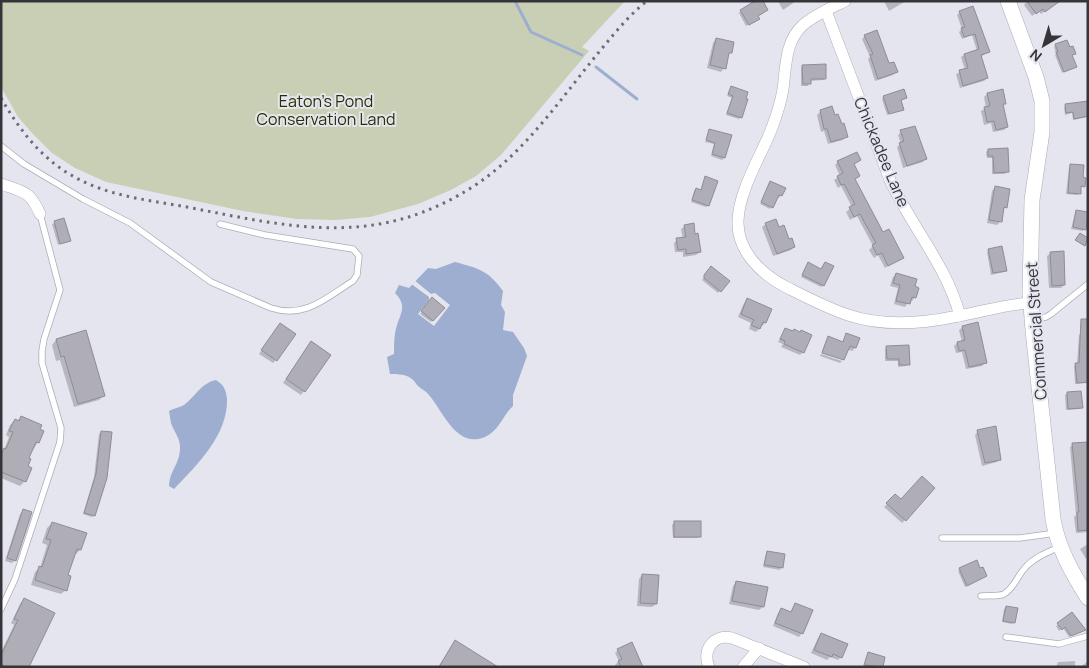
<svg xmlns="http://www.w3.org/2000/svg" width="1089" height="668" font-family="Manrope,sans-serif">
	<style>
		.green { fill: #c8cfb5 }
		.water { fill: #9daed0 }
		.pier { fill: #e5e5ef }
		.shadow { fill: #0003 }
		.lines { fill: none; stroke-linecap: round; stroke-linejoin: round }
		.stream { stroke: #9daed0; stroke-width: 3 }
		.building { fill: #afaeb7; stroke: #8e8d96 }
		.service-casing { stroke: #acacb6; stroke-width: 7 }
		.minor-casing { stroke: #acacb6; stroke-width: 12 }
		.secondary-casing { stroke: #acacb6; stroke-width: 16 }
		.service { stroke: #fff; stroke-width: 5.5 }
		.minor { stroke: #fff; stroke-width: 11 }
		.secondary { stroke: #fff; stroke-width: 15 }
		.rail { stroke: #6c6c72; stroke-width: 3; stroke-dasharray: 2.5 5; stroke-linecap: butt }
		.labels { text-anchor: middle; dominant-baseline: central; stroke-width: 4; stroke-linejoin: round; paint-order: stroke }
		.park-label { font-size: 16px; fill: #282f01; stroke: #e5e5ef }
		.street-label { font-size: 16px; fill: #353539; stroke: #e5e5ef }
	</style>
	<rect width="100%" height="100%" fill="#e5e5ef"/>
	<polygon class="green" points="1,1 625,1 582,47 589,51 501,155 476,176 451,190 418,204 370,217 335,220 297,219 243,211 106,182 75,168 52,153 31,132 18,117 1,87"/>
	<g class="water">
		<path d="M455 262C478 268 489 271 503 291L501 305 505 312 503 330 513 332 524 348 527 356 513 395V406C503 415 499 431 485 437 456 449 443 411 429 395 426 391 421 389 417 385 415 382 413 379 409 377 403 374 397 374 390 374L387 357 394 354C394 347 394 340 395 334 397 316 410 308 395 293L399 285 409 288 428 268 436 269Z"/>
		<path d="M216 380C224 385 226 390 227 399 228 435 197 465 174 489L169 486C169 472 180 463 180 449 181 439 174 432 171 423 170 419 170 415 169 411 174 408 179 408 184 405 196 396 201 383 216 380Z"/>
	</g>
	<polygon class="pier" points="413,279 431,294 435,293 450,305 434,326 418,314 429,300 429,297 410,283"/>
	<g class="shadow">
		<polygon points="778,1 796,1 783,10"/>
		<polygon points="884,1 906,1 889,11"/>
		<polygon points="1027,1 1051,1 1048,9 1041,14 1039,11 1032,16 1024,5"/>
		<polygon points="741,11 757,16 756,21 746,26 739,13"/>
		<polygon points="960,12 989,52 980,57 987,78 984,81 960,88 956,74 965,70 961,57 964,55 977,51 972,35 962,39 959,32 962,29 957,15"/>
		<polygon points="865,36 888,65 896,72 893,75 875,81 868,59 870,57 862,39"/>
		<polygon points="716,39 731,52 727,56 724,68 721,72 707,68 713,43"/>
		<polygon points="1056,45 1074,53 1071,56 1073,68 1062,73 1055,55 1056,54 1054,47"/>
		<polygon points="803,66 825,78 823,80 810,81 808,86 801,86 801,68"/>
		<polygon points="731,87 741,117 739,119 726,115 732,98 727,96"/>
		<polygon points="987,94 1005,103 1002,106 1007,127 1004,130 993,132 991,123 984,125 981,111 986,108 984,97"/>
		<polygon points="884,97 906,98 899,101 902,109 887,115 882,99"/>
		<polygon points="1088,102 1088,117 1073,120 1072,113 1065,115 1064,107 1066,105"/>
		<polygon points="821,111 834,117 846,136 843,140 828,144 824,131 821,132 817,115"/>
		<polygon points="710,130 724,158 722,160 711,156 714,144 705,142"/>
		<polygon points="901,132 926,158 923,162 903,168 897,147 901,144 898,135"/>
		<polygon points="988,150 1007,172 1005,174 992,174 992,158 987,158 986,152"/>
		<polygon points="860,160 853,165 859,176 854,180 882,234 902,257 885,268 878,255 874,258 869,250 873,246 857,216 850,220 846,212 852,207 841,186 838,188 834,180 840,176 835,165 838,162"/>
		<polygon points="1071,165 1081,178 1084,186 1080,188 1079,194 1077,195 1066,194 1069,167"/>
		<polygon points="705,178 708,206 706,207 691,202 694,191 696,189 700,191"/>
		<polygon points="770,183 784,189 779,198 776,196 770,209 760,204"/>
		<polygon points="995,187 1006,207 1002,210 1000,222 997,225 987,223 992,191"/>
		<polygon points="1077,211 1088,213 1088,223 1086,222 1083,231 1071,229 1075,213"/>
		<polygon points="64,220 69,240 58,245 52,224"/>
		<polygon points="766,224 778,228 794,247 791,250 773,256 762,227"/>
		<polygon points="685,226 700,252 696,255 683,257 683,252 675,252 674,243 677,240 683,239 681,229"/>
		<polygon points="989,250 1006,270 1004,272 991,275 987,252"/>
		<polygon points="1051,253 1064,285 1061,288 1049,288 1047,256"/>
		<polygon points="825,263 823,285 821,287 801,277 808,264 821,270"/>
		<polygon points="711,267 728,281 718,293 702,280"/>
		<polygon points="896,274 913,287 915,297 912,301 910,300 905,307 894,304 898,288 890,286 893,277"/>
		<polygon points="432,299 443,308 431,322 420,314"/>
		<polygon points="748,300 765,323 756,332 749,329 751,323 738,317 744,303"/>
		<polygon points="963,327 986,362 982,366 966,369 962,352 956,353 954,346 957,343 962,342 959,330"/>
		<polygon points="277,328 276,360 273,363 259,354"/>
		<polygon points="785,329 803,352 800,355 781,347 783,344 778,342"/>
		<polygon points="1088,330 1088,383 1075,384 1074,366 1077,364 1079,335"/>
		<polygon points="85,332 103,396 99,400 74,407 60,360 56,361 52,345 56,340"/>
		<polygon points="847,335 858,339 855,348 852,351 847,349 843,359 822,351 826,341 829,338 842,342"/>
		<polygon points="308,346 304,391 301,395 283,383"/>
		<polygon points="887,347 908,364 906,366 898,367 898,361 885,361 885,349"/>
		<polygon points="821,354 842,361 840,363 820,356"/>
		<polygon points="1067,393 1081,407 1079,409 1066,410 1065,395"/>
		<polygon points="21,417 38,442 27,459 25,481 20,486 1,478 1,453 4,450 9,437 6,435 10,425 15,420 17,421"/>
		<polygon points="978,431 1000,459 997,462 982,466 975,435"/>
		<polygon points="101,432 94,515 92,517 83,514 94,477 99,434"/>
		<polygon points="1073,444 1088,479 1088,532 1076,533 1074,517 1076,515 1070,447"/>
		<polygon points="895,496 905,520 902,523 884,507"/>
		<polygon points="23,511 15,560 12,563 5,561 20,514"/>
		<polygon points="52,523 80,550 76,554 74,554 67,576 66,590 61,594 31,585 35,572 40,568 47,545 42,543 47,528"/>
		<polygon points="674,523 700,536 698,538 673,538 672,525"/>
		<polygon points="1088,544 1088,557 1086,559 1080,549"/>
		<polygon points="768,552 784,555 781,568 780,570 763,567 766,554"/>
		<polygon points="960,569 979,570 986,576 965,587 958,571"/>
		<polygon points="642,575 656,604 652,607 637,606 639,579"/>
		<polygon points="736,582 763,607 759,610 729,604 733,586"/>
		<polygon points="24,599 27,667 1,667 1,652 14,625 11,623 20,604"/>
		<polygon points="795,605 802,633 799,637 773,626 778,613 781,610 790,613"/>
		<polygon points="1006,607 1014,622 1012,624 1002,622 1004,609"/>
		<polygon points="1072,614 1084,630 1069,637 1063,628 1059,631 1056,626"/>
		<polygon points="821,634 841,657 838,660 830,657 827,660 811,653 818,638"/>
		<polygon points="455,642 496,667 438,667"/>
		<polygon points="618,650 642,667 616,667 615,665 619,661 615,653"/>
		<polygon points="868,654 881,667 863,667"/>
		<polygon points="1075,661 1075,667 1056,667 1058,662"/>
		<polygon points="1088,661 1088,667 1081,667 1083,665"/>
	</g>
	<g class="lines">
		<g class="stream">
			<polyline points="515,1 531,32 582,55"/>
			<polyline points="596,67 637,99"/>
		</g>
	</g>
	<g class="building">
		<polygon points="755,1 763,1 768,10 758,16 760,19 749,25 740,10"/>
		<polygon points="1027,1 1060,1 1045,12 1043,9 1036,14"/>
		<polygon points="973,6 990,52 981,55 988,78 963,86 959,70 968,68 964,54 979,49 975,34 964,37 961,28 965,27 959,11"/>
		<polygon points="877,30 889,63 894,62 898,72 878,79 870,55 873,54 864,35"/>
		<polygon points="716,38 734,42 732,53 729,53 726,69 710,65"/>
		<polygon points="1067,40 1070,47 1073,46 1076,54 1072,55 1077,67 1064,72 1056,52 1058,52 1055,44"/>
		<polygon points="826,64 826,79 811,79 811,84 803,84 802,65"/>
		<polygon points="731,86 748,92 746,99 748,99 742,118 727,113 733,96 728,94"/>
		<polygon points="904,89 907,98 901,100 904,110 889,114 883,96"/>
		<polygon points="1003,89 1006,104 1003,104 1008,127 996,130 994,121 987,122 984,107 990,106 987,93"/>
		<polygon points="1088,101 1088,116 1074,119 1073,112 1066,113 1065,104"/>
		<polygon points="832,106 835,115 838,114 842,124 844,123 848,137 831,142 827,129 824,129 820,110"/>
		<polygon points="915,126 927,159 907,166 899,143 904,141 900,130"/>
		<polygon points="709,129 732,135 725,158 712,154 715,143 706,140"/>
		<polygon points="1008,148 1009,172 994,173 993,156 988,156 988,149"/>
		<polygon points="857,152 861,160 854,164 860,176 855,179 883,232 889,229 904,258 888,266 882,253 877,255 872,245 876,243 860,214 854,217 849,207 855,204 844,184 841,185 837,176 843,173 837,161"/>
		<polygon points="1070,164 1084,165 1083,177 1086,178 1085,187 1081,186 1081,194 1068,193"/>
		<polygon points="705,176 718,181 709,206 692,200 696,188 701,190"/>
		<polygon points="770,181 786,188 782,196 779,195 773,208 761,202"/>
		<polygon points="995,186 1010,189 1007,208 1004,207 1002,222 989,220"/>
		<polygon points="1076,210 1088,212 1086,230 1073,227"/>
		<polygon points="64,218 71,241 60,244 54,221"/>
		<polygon points="776,219 779,227 784,225 789,239 792,238 795,247 777,254 765,223"/>
		<polygon points="694,223 695,234 698,233 701,252 686,254 686,249 678,250 676,238 686,237 684,225"/>
		<polygon points="1080,233 1088,238 1085,246 1075,240"/>
		<polygon points="1002,246 1007,271 993,273 988,249"/>
		<polygon points="1064,251 1065,285 1052,286 1050,252"/>
		<polygon points="808,262 821,269 825,262 834,266 824,286 802,275"/>
		<polygon points="711,266 730,281 721,292 704,278 704,275"/>
		<polygon points="896,273 917,279 915,286 919,288 916,298 912,297 910,304 896,301 900,285 893,283"/>
		<polygon points="432,297 445,308 433,321 421,311"/>
		<polygon points="747,298 772,309 766,323 763,322 760,329 751,325 754,320 741,314"/>
		<polygon points="1081,319 1088,319 1088,382 1077,383 1075,363 1079,363"/>
		<polygon points="978,322 987,363 969,367 965,350 959,351 957,342 965,340 962,326"/>
		<polygon points="280,323 296,334 277,361 261,350"/>
		<polygon points="785,328 793,331 794,329 800,332 801,330 812,335 804,353 784,344 785,341 780,339"/>
		<polygon points="86,330 105,396 78,404 64,356 61,357 56,339"/>
		<polygon points="846,333 860,338 856,348 850,346 844,360 822,353 828,336 843,342"/>
		<polygon points="311,341 331,355 305,392 286,379"/>
		<polygon points="909,345 910,365 899,365 899,359 887,359 886,346"/>
		<polygon points="1081,391 1083,408 1068,409 1067,392"/>
		<polygon points="21,416 42,425 40,429 44,431 39,443 36,442 29,458 31,459 28,466 32,468 26,482 1,472 1,455 4,448 6,449 13,432 9,431 15,419 19,421"/>
		<polygon points="996,426 1001,460 985,463 977,430"/>
		<polygon points="101,431 112,432 107,478 95,516 84,513 96,474"/>
		<polygon points="1088,442 1088,530 1078,531 1077,512 1079,512 1072,443"/>
		<polygon points="922,476 935,488 906,521 886,503 895,494 901,499"/>
		<polygon points="23,509 32,512 16,561 7,558"/>
		<rect x="674" y="521" width="27" height="16"/>
		<polygon points="52,522 87,533 81,550 77,549 68,575 71,576 67,591 35,580 39,566 42,567 51,540 46,539"/>
		<polygon points="767,551 785,554 783,568 764,565"/>
		<polygon points="977,560 980,568 983,567 987,576 967,586 959,568"/>
		<polygon points="642,574 659,575 657,604 640,603"/>
		<polygon points="736,581 768,587 764,607 732,601"/>
		<polygon points="24,598 55,613 29,667 7,667 1,664 1,655 18,620 14,619"/>
		<polygon points="795,603 813,610 803,634 775,623 781,608 791,612"/>
		<polygon points="1006,606 1018,608 1015,623 1003,621"/>
		<polygon points="1072,612 1086,630 1071,636 1065,627 1062,630 1057,623"/>
		<polygon points="821,633 848,644 842,658 833,654 832,657 814,650"/>
		<polygon points="455,640 498,667 439,667"/>
		<polygon points="632,642 643,667 621,667 618,661 622,659 617,649"/>
		<polygon points="868,652 885,657 883,667 864,665"/>
	</g>
	<g class="lines">
		<defs>
			<g id="service">
				<path d="M1 146 24 164 83 199 130 223 211 282 271 308C305 319 326 298 353 281L357 275 359 256 353 249 265 235 220 224"/>
				<polyline points="1032,320 1046,317 1051,314 1088,284"/>
				<polyline points="942,538 1020,538 1056,533"/>
				<path d="M981 596C988 595 998 597 1004 594 1014 588 1017 577 1024 569 1033 558 1047 552 1060 547"/>
				<polyline points="1,609 15,579 60,442 61,428 42,363 42,351 44,339 60,290 40,214"/>
				<polyline points="1006,637 1059,644 1088,636"/>
			</g>
			<g id="minor">
				<path d="M845 1C831 8 814 15 802 26 785 42 786 67 783 89 781 102 777 114 773 125 762 155 739 189 738 221 737 251 761 274 786 287 806 297 827 308 848 315 881 326 919 324 953 317 979 313 1004 304 1031 303"/>
				<path d="M826 11 890 180C911 226 947 266 960 316"/>
				<path d="M1 184C24 192 30 191 40 214"/>
				<path d="M709 667C702 650 713 634 732 638L804 667"/>
				<polyline points="743,667 759,648"/>
			</g>
			<path id="secondary" d="M1008 1 1036 77 1042 101V132L1032 200 1030 293 1033 330 1053 519C1058 548 1072 573 1088 598"/>
		</defs>
		<use href="#service" class="service-casing"/>
		<use href="#minor" class="minor-casing"/>
		<use href="#secondary" class="secondary-casing"/>
		<use href="#service" class="service"/>
		<use href="#minor" class="minor"/>
		<use href="#secondary" class="secondary"/>
		<path class="rail" d="M1 98C19 129 40 157 71 175 106 196 148 200 187 207 294 228 379 249 477 184 526 151 562 97 599 52 614 34 628 16 647 1"/>
	</g>
	<g class="labels">
		<g class="park-label">
			<text x="326" y="101">Eaton's Pond<tspan x="326" dy="18">Conservation Land</tspan></text>
		</g>
		<g class="street-label">
			<text transform="translate(882 152) rotate(67)">Chickadee Lane</text>
			<text transform="translate(1036 331) rotate(-94)">Commercial Street</text>
		</g>
	</g>
	<rect width="1089" height="668" fill="none" stroke="#353539" stroke-width="5"/>
	<g transform="translate(1044 45) rotate(218)" stroke="#e5e5ef" stroke-width="4" paint-order="stroke">
	<path d="M0-4L9 19L0 12L-9 19Z" fill="#353539"/>
	<text y="-8" font-size="14" font-weight="bold" text-anchor="middle" fill="#353539">N</text>
	</g>
</svg>
